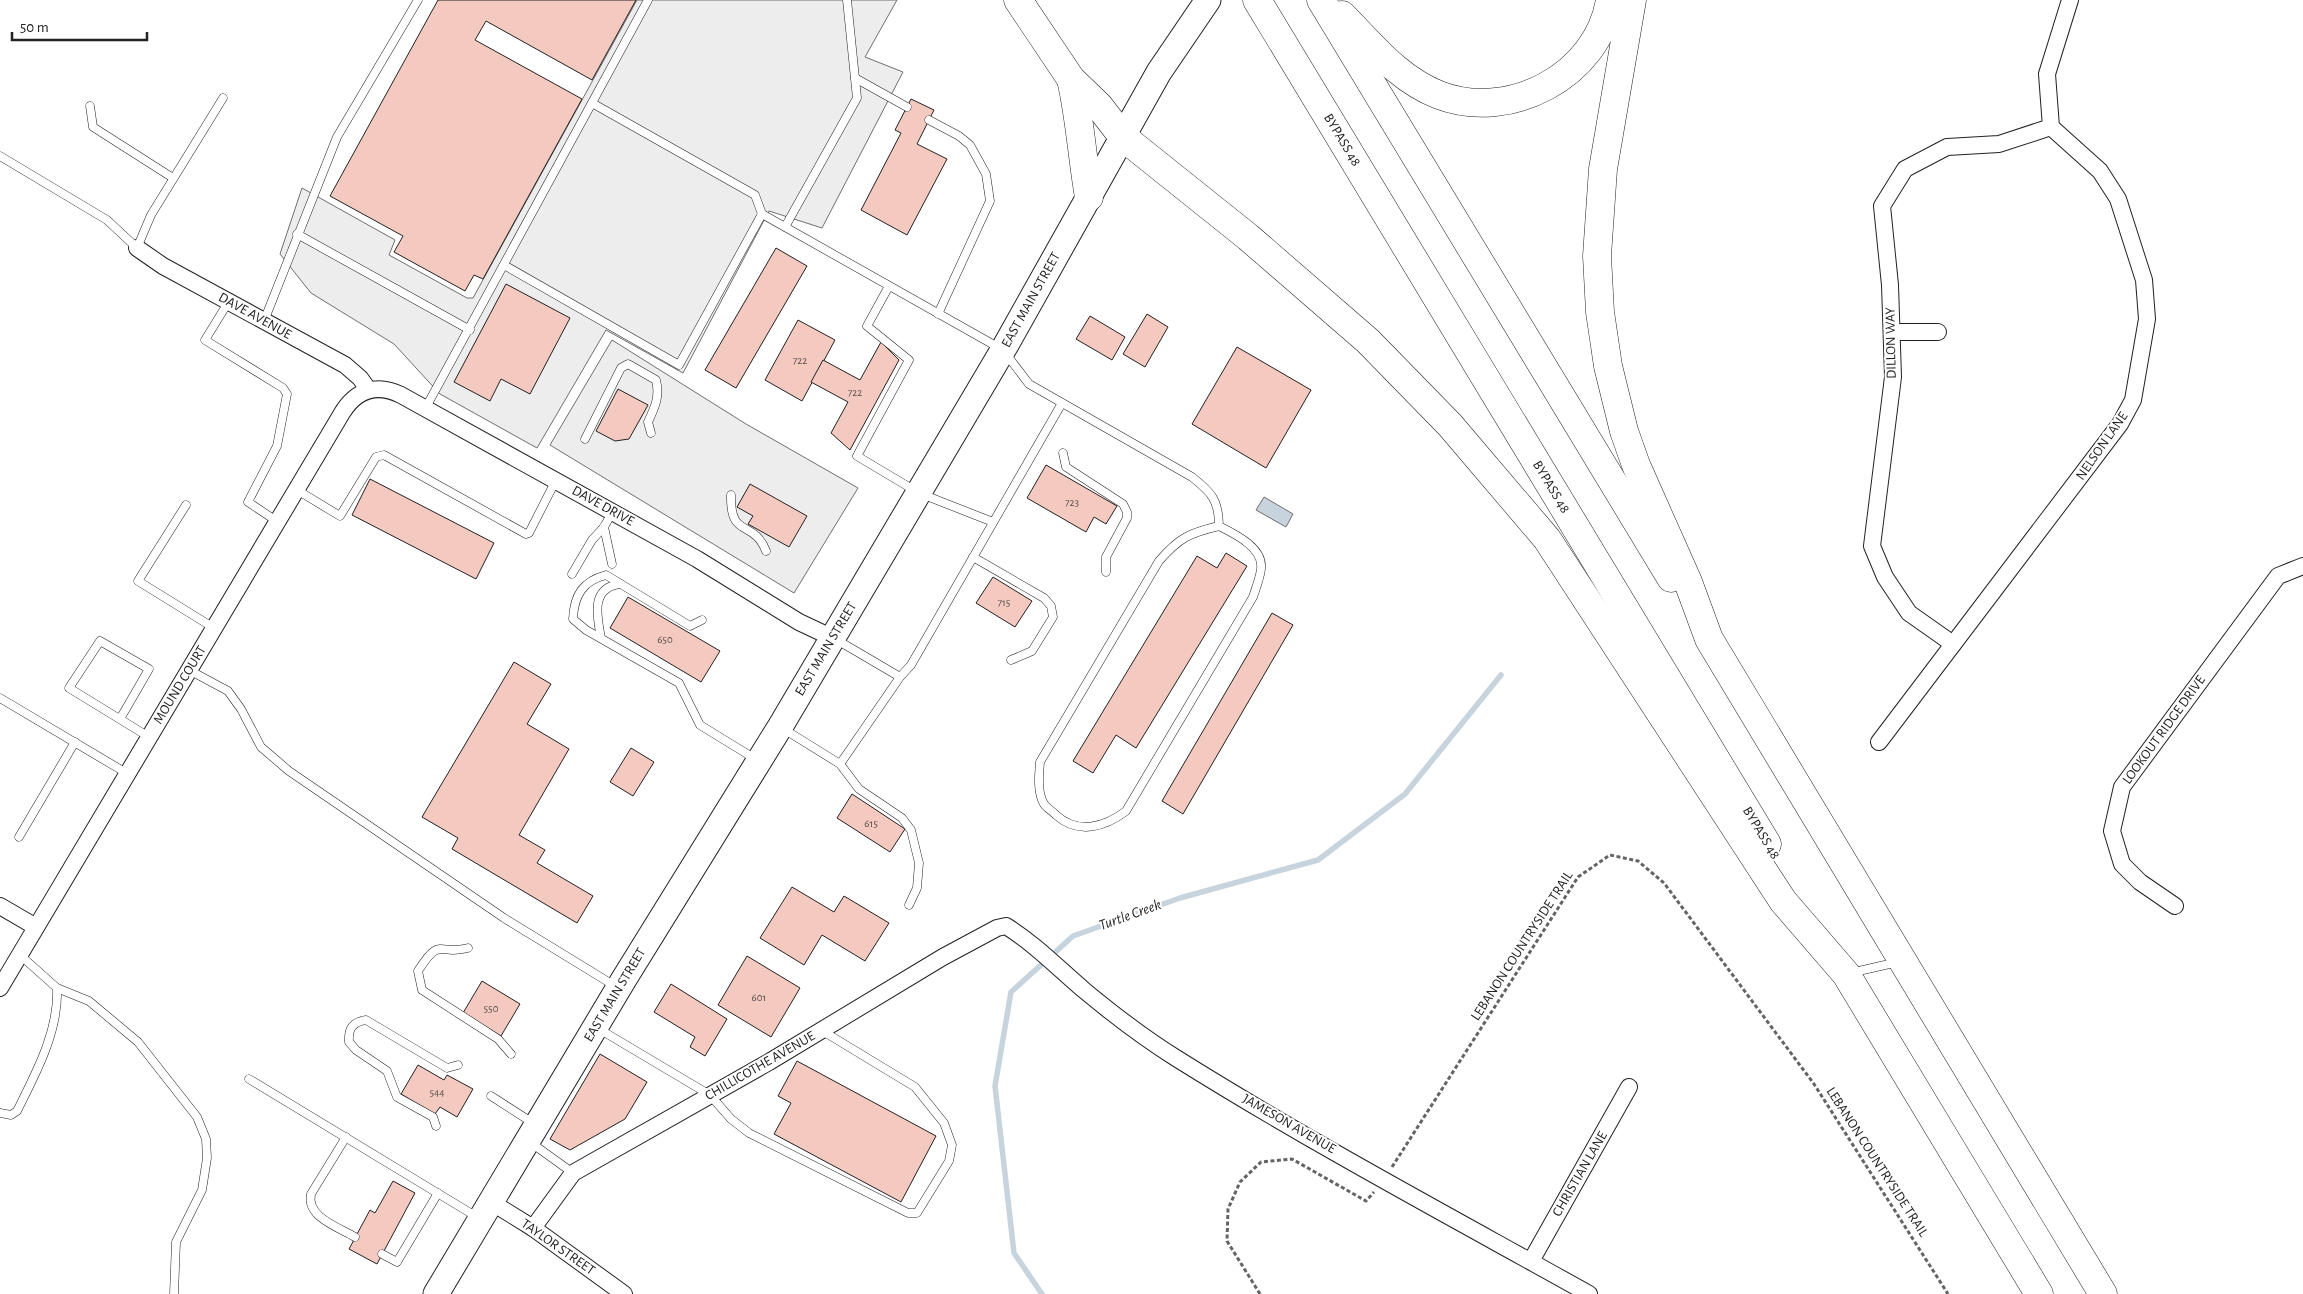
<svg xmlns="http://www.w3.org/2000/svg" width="2303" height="1294" font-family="'Alegreya Sans',sans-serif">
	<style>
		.parking { fill: #ededed; stroke: #6f6f6f }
		.water { fill: #c7d3dd; stroke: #6f6f6f }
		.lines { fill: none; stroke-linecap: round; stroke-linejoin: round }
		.stream { stroke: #c7d3dd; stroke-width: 5.5 }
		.building { fill: #f3c9c0; stroke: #222 }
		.service-casing { stroke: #222; stroke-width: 9 }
		.minor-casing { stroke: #222; stroke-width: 18 }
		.primary-casing { stroke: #222; stroke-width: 27 }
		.trunk-casing { stroke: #222; stroke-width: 29 }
		.path { stroke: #646464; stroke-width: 3; stroke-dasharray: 4 2.5; stroke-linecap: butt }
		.service { stroke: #fff; stroke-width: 8 }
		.minor { stroke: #fff; stroke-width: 16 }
		.primary { stroke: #fff; stroke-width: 25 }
		.trunk { stroke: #fff; stroke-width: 28 }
		.labels { text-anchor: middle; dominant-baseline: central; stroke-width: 4; stroke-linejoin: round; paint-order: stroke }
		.number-label { font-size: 11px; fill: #564c4a }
		.street-label { font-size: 14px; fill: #222; stroke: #fff }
		.water-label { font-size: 15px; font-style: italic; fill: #222; stroke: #fff }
	</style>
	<rect width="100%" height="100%" fill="#fff"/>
	<g class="parking">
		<polygon points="637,0 897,0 865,57 903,72 822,228 769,211 683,373 606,330 537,448 440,394 394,344 311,293 280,254 302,188 395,240 389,255 467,298 473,298"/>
		<polygon points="612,340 746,424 858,488 794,593 550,445"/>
	</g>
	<polygon class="water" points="1264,497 1293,514 1286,527 1256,510"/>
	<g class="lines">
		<polyline class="stream" points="1042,1294 1014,1253 995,1086 1011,992 1073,936 1180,898 1318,860 1405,794 1501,675"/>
	</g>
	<g class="building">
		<polygon points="438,0 636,0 592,80 486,21 475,40 582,99 483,279 474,275 465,291 394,252 403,236 330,196"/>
		<polygon points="911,99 934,110 917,144 947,159 907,235 861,210 901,133 895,130"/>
		<polygon points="776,248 807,266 736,388 705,370"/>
		<polygon points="506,284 570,318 530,394 501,379 490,401 454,382"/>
		<polygon points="1147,314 1168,327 1145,367 1123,354"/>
		<polygon points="1090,316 1125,337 1112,360 1076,339"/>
		<polygon points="798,320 835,340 802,401 765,380"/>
		<polygon points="881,342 899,360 850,450 831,433 848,402 811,382 823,360 860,380"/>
		<polygon points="1237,347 1311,390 1266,468 1192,424"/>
		<polygon points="618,389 648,405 629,439 615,441 596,431"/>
		<polygon points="1046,465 1117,506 1106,524 1094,517 1086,532 1027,498"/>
		<polygon points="370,479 494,543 476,579 352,515"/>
		<polygon points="750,484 807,516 789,547 748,524 753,516 737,507"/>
		<polygon points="1226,553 1247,566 1136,748 1116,735 1093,773 1073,761 1197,556 1217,568"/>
		<polygon points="993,577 1032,601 1015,627 976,603"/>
		<polygon points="628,597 720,651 701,682 610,628"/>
		<polygon points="1272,613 1293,625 1183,814 1162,801"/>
		<polygon points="514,662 551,684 527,724 569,749 519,835 545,850 537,863 593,896 577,923 452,849 458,838 422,817"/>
		<polygon points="631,748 654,762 633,796 610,782"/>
		<polygon points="852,794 905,829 890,852 837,818"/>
		<polygon points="792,887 834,912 844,896 889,923 865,961 822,935 804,965 760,938"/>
		<polygon points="747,956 800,988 771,1037 718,1005"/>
		<polygon points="482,981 520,1004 501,1036 463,1013"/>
		<polygon points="671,984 727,1019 705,1056 690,1047 695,1037 654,1012"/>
		<polygon points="600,1054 647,1082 625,1119 570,1150 550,1139"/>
		<polygon points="797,1061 936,1136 901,1202 774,1134 791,1103 778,1096"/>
		<polygon points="418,1065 444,1080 447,1075 473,1089 457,1117 440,1107 435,1114 401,1094"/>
		<polygon points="393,1181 415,1193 377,1264 349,1249 370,1210 375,1213"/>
	</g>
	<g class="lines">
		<defs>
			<g id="service">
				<polyline points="855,78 907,107"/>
				<path d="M592 103 755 195 762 214 1003 350 1029 384 1192 477C1211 492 1219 500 1219 526 1189 533 1179 538 1159 561L1040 762C1039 775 1037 792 1044 804 1047 808 1052 811 1056 815 1078 835 1105 827 1126 811L1253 597C1256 588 1260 578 1261 569 1264 548 1235 534 1219 526"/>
				<polyline points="90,106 93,127 173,178"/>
				<polyline points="929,120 959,136 970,145 986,174 990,201 938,314"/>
				<polyline points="0,156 107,220 137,248 151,215 223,98"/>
				<polyline points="785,227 857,98 847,0"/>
				<polyline points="297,234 470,330"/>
				<polyline points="504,265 679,365 762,214"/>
				<polyline points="889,286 867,326 909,360 857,456 919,493 993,522"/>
				<polyline points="229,301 205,340 283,388 287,394 277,446 248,502 278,522"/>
				<polyline points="264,321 337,137 418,0"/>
				<polyline points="425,409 648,0"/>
				<path d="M585 439 621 368 628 364 656 380C660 397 655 407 648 422L651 433"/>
				<polyline points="1063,453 1066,467 1123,504 1127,512 1127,518 1106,557 1106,572"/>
				<polyline points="297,490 340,516 376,457 384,455 526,534 529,533 556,480"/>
				<path d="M731 495C730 540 753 518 766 551"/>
				<polyline points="186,505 138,581 214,628"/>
				<polyline points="604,527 612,564"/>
				<polyline points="973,557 1044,598 1051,606 1053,617 1032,651 1011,660"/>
				<polyline points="572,574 592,540 604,527 613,511"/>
				<path d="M702 620 690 626 606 575C583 581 574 595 573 619L586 630 679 683 700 725 757 760"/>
				<path d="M601 638C597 616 590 587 621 584"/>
				<polyline points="837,640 900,677"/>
				<polyline points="189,670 228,691 241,709 261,747 289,771 504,918 615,986"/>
				<polyline points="0,698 128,774"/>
				<polyline points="120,719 149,669 100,641 69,688 149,737"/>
				<polyline points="782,728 840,764 859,789 902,818 911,830 919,863 917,888 909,905"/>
				<polyline points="840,764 900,677 911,665 1062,403"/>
				<polyline points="19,837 75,742"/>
				<path d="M468 948C438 956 441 935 418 971L422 990 498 1039 511 1054"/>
				<polyline points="1850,973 1898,962"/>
				<polyline points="57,988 89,1001 138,1042 197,1117 206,1139 207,1158 202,1190 176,1242 174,1294"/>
				<polyline points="599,1029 710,1095 731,1119 749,1133 908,1213 917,1213 949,1161 952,1145 944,1123 915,1087 821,1030"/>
				<polyline points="249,1079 477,1217"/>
				<polyline points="491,1096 533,1123"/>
				<path d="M0 1113 11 1115 17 1111C36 1073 59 1031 57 988L20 955"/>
				<path d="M436 1126 433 1117 397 1097 387 1071 356 1050 349 1042C348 1028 353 1022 366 1020L447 1068 458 1065"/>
				<path d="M346 1137 311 1194C306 1217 338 1227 355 1237"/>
				<polyline points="530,1142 573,1173"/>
				<polyline points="382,1254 397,1262 438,1193"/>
			</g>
			<g id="minor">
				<polyline points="137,248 163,266 345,365 360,378 368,389"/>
				<polyline points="1892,332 1938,332"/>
				<polyline points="1953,644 1909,613 1885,577 1872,546 1893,377 1890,285 1882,206 1905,169 1947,147 1999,144 2051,127"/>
				<polyline points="1879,742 2120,424 2133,400 2147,319 2144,280 2118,199 2100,171 2051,127 2047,74 2070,0"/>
				<polyline points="0,906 36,927"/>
				<polyline points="2175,906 2140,882 2122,864 2112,831 2122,787 2278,576 2303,566"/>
				<path d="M0 988 342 413C356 390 377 383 401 395L697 559 799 622 833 638"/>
				<polyline points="491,1202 533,1228 624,1294"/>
				<path d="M533 1228 573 1173 769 1062 943 957 997 928 1006 926C1035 944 1059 969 1085 991 1114 1015 1144 1038 1176 1058 1310 1142 1451 1217 1589 1294"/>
				<polyline points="1531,1261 1629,1087"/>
			</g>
			<polyline id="primary" points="436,1294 624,979 780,727 1003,350 1159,72 1208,0"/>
			<g id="trunk">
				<polyline points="1018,0 1071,79 1099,106 1123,137 1248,237 1368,341 1450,425 1547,539 1783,901 1846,974 2039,1294"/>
				<polyline points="1257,0 1767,844"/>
				<polyline points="1321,0 1671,578"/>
				<polyline points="1632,0 1603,169 1597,256 1600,312 1608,366 1624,431 1636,465 1688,582 1709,639 2103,1294"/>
				<path d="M1342 15C1372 45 1398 79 1439 95 1509 122 1598 76 1610 0"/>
				<path d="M1071 79C1080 118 1082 157 1089 197"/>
			</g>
		</defs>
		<use href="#service" class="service-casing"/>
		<use href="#minor" class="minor-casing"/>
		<use href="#primary" class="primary-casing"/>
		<use href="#trunk" class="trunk-casing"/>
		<g class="path">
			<polyline points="1392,1167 1578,877 1610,855 1638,861 1664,883 1814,1084 1948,1294"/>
			<polyline points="1260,1294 1227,1241 1228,1209 1240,1182 1261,1162 1292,1159 1366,1201 1374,1192"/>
		</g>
		<use href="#service" class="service"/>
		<use href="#minor" class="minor"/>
		<use href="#primary" class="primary"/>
		<use href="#trunk" class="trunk"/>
	</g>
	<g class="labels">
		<g class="number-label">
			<text x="800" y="360">722</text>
			<text x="855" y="392">722</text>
			<text x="1072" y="502">723</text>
			<text x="1004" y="602">715</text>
			<text x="665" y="639">650</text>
			<text x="871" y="823">615</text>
			<text x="759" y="997">601</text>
			<text x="491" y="1008">550</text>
			<text x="437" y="1092">544</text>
		</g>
		<g class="street-label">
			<text transform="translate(1342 140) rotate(59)">BYPASS 48</text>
			<text transform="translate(1031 300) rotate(-61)">EAST MAIN STREET</text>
			<text transform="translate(255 316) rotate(29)">DAVE AVENUE</text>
			<text transform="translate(1891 343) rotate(-91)">DILLON WAY</text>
			<text transform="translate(2102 446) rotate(-55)">NELSON LANE</text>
			<text transform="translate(1551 487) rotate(59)">BYPASS 48</text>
			<text transform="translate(603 506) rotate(29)">DAVE DRIVE</text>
			<text transform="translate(826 649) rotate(-59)">EAST MAIN STREET</text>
			<text transform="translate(180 685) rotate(-59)">MOUND COURT</text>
			<text transform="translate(2164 730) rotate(-54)">LOOKOUT RIDGE DRIVE</text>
			<text transform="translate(1761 833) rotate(59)">BYPASS 48</text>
			<text transform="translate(1522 946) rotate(-57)">LEBANON COUNTRYSIDE TRAIL</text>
			<text transform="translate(615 995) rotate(-59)">EAST MAIN STREET</text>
			<text transform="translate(760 1066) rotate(-30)">CHILLICOTHE AVENUE</text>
			<text transform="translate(1289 1124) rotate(30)">JAMESON AVENUE</text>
			<text transform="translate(1877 1162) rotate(57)">LEBANON COUNTRYSIDE TRAIL</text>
			<text transform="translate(1580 1174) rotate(-60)">CHRISTIAN LANE</text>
			<text transform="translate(558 1247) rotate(35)">TAYLOR STREET</text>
		</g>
		<g class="water-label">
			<text transform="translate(1130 915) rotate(-20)">Turtle Creek</text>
		</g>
	</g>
	<path d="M12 32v8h135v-8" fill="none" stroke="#222222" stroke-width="2.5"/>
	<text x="20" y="32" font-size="15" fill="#222222" stroke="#ffffff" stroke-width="4" paint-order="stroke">50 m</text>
</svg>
